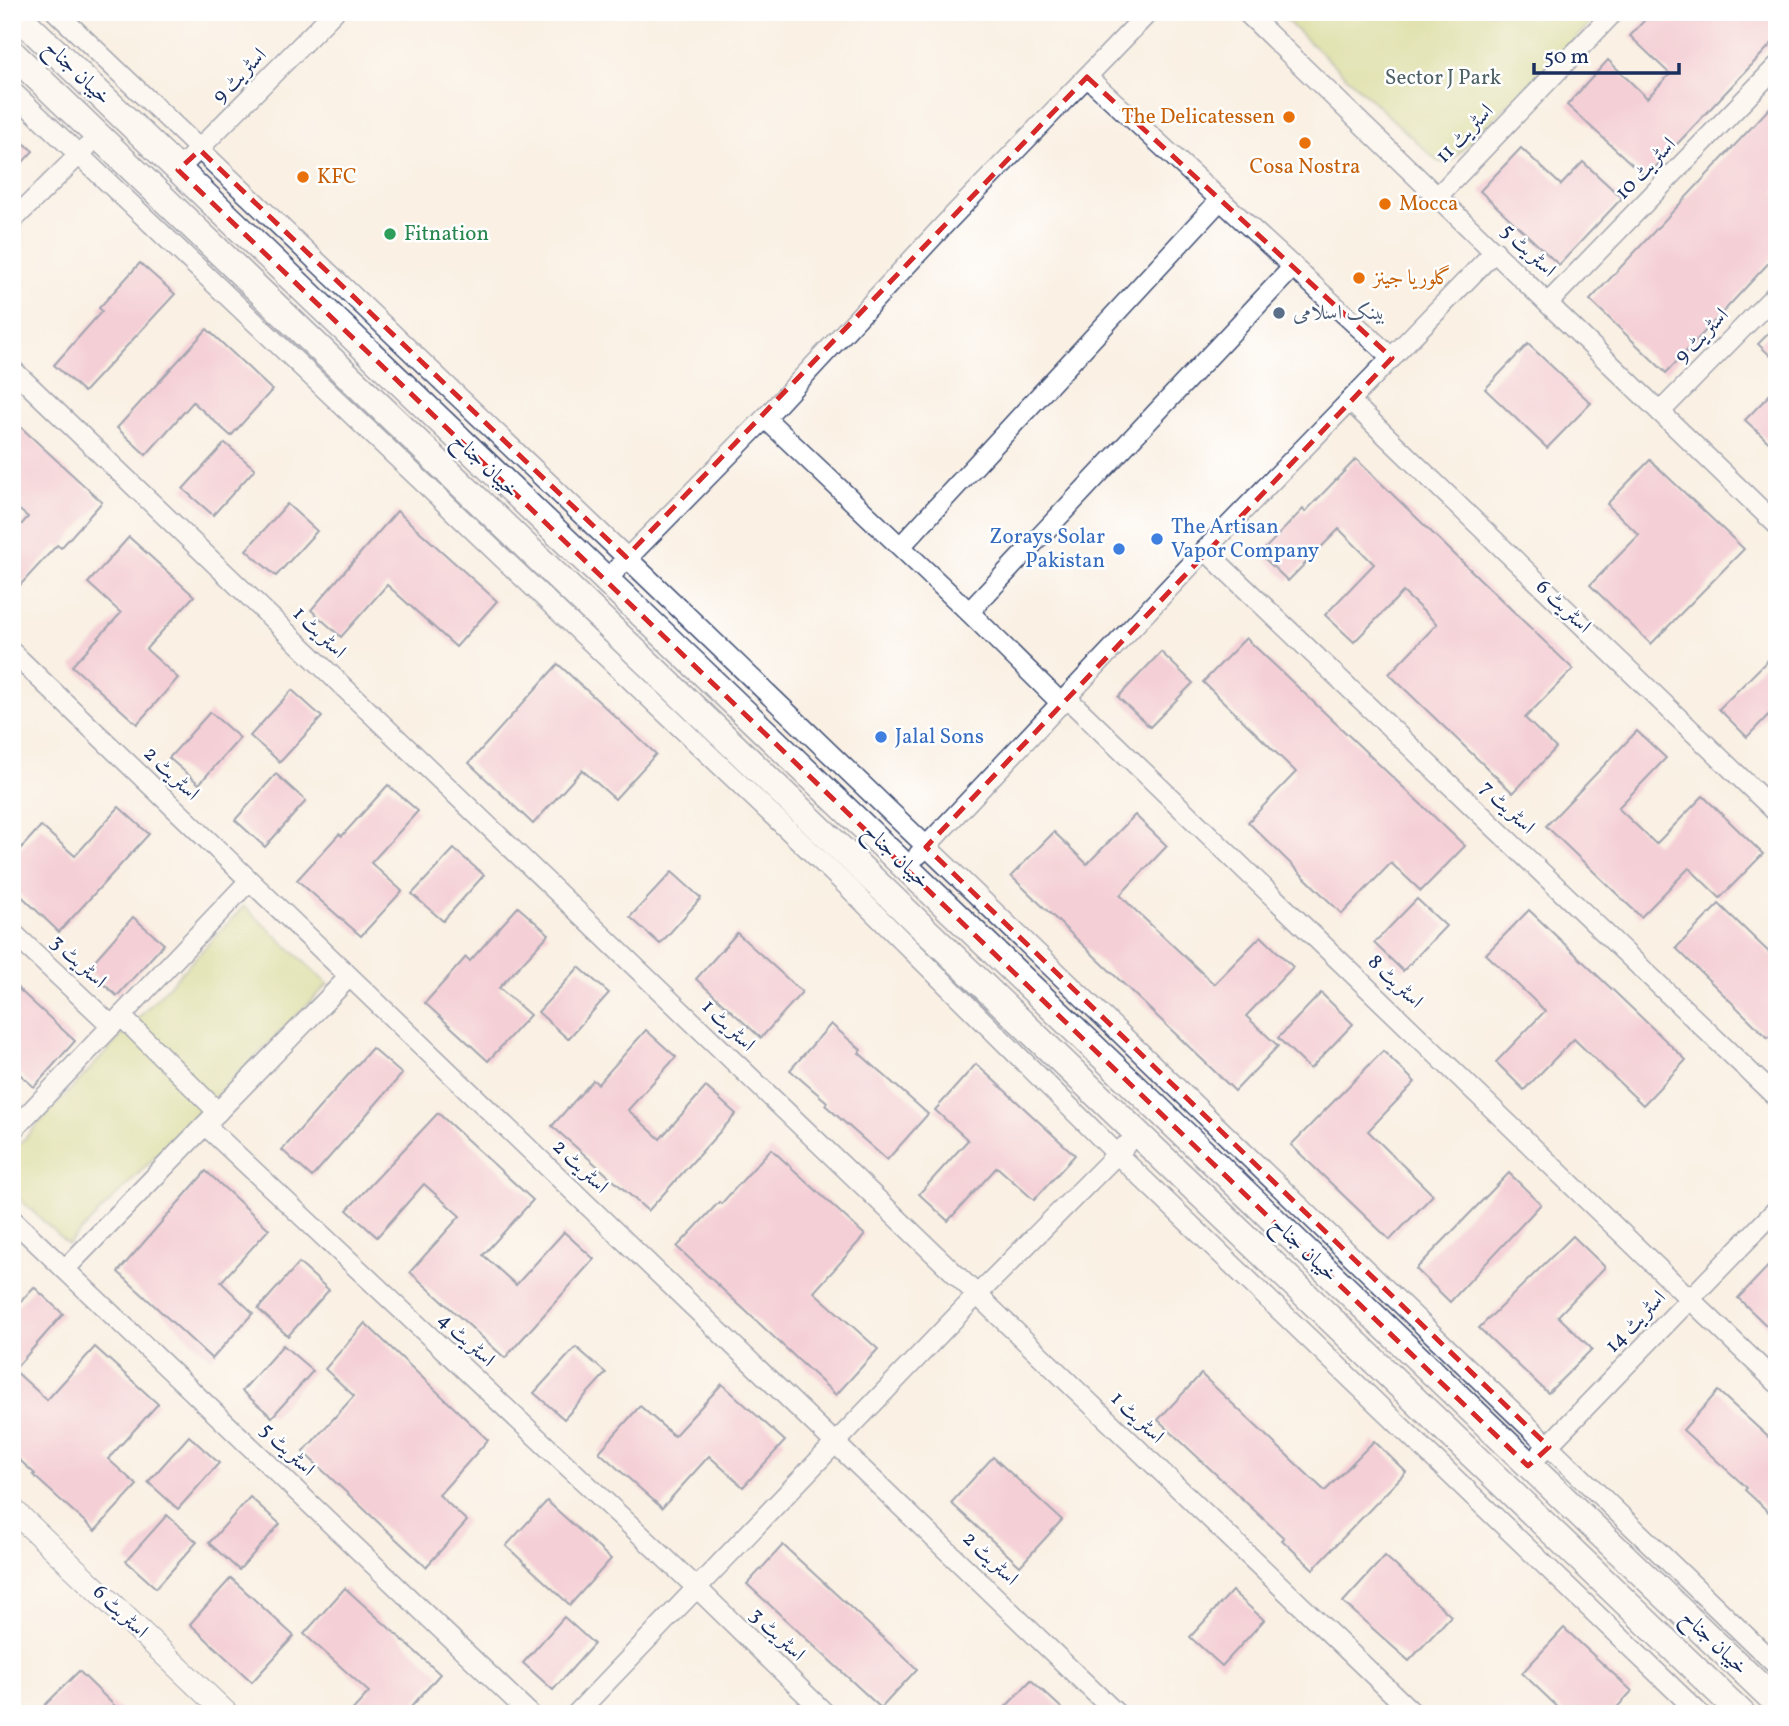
<svg xmlns="http://www.w3.org/2000/svg" width="1789" height="1726" font-family="Vollkorn,Amiri,serif">
	<style>
		.green { fill: #c3d172; stroke: #6f8068; stroke-width: 2 }
		.building { fill: #eea7c5 }
		.lines { fill: none; stroke-linecap: round; stroke-linejoin: round }
		.minor-casing { stroke: #3c4c72; stroke-width: 22 }
		.tertiary-casing { stroke: #3c4c72; stroke-width: 25 }
		.secondary-casing { stroke: #3c4c72; stroke-width: 29 }
		.minor { stroke: #fff; stroke-width: 19 }
		.tertiary { stroke: #fff; stroke-width: 23 }
		.secondary { stroke: #fff; stroke-width: 26 }
		.marked { fill: none; stroke: #d62828; stroke-width: 5; stroke-dasharray: 14 9; stroke-linejoin: round }
		.food-dot { fill: #e8710a; stroke: #fff; stroke-width: 2.5 }
		.leisure-dot { fill: #2e9e5b; stroke: #fff; stroke-width: 2.5 }
		.service-dot { fill: #5c6f8a; stroke: #fff; stroke-width: 2.5 }
		.shop-dot { fill: #3f7fe0; stroke: #fff; stroke-width: 2.5 }
		.labels { text-anchor: middle; dominant-baseline: central; stroke-width: 5; stroke-linejoin: round; paint-order: stroke }
		.street-label { font-size: 21px; fill: #1b2f5e; stroke: #fff }
		.park-label { font-size: 21px; fill: #4d6064; stroke: #fff }
		.food-label { font-size: 21px; fill: #c56008; stroke: #fff; text-anchor: start }
		.leisure-label { font-size: 21px; fill: #27864d; stroke: #fff; text-anchor: start }
		.service-label { font-size: 21px; fill: #4e5e75; stroke: #fff; text-anchor: start }
		.shop-label { font-size: 21px; fill: #366cbe; stroke: #fff; text-anchor: start }
	</style>
	<rect width="100%" height="100%" fill="#fff"/>
	<filter id="ink" filterUnits="userSpaceOnUse"><feTurbulence type="fractalNoise" baseFrequency=".0143" numOctaves="2"/><feDisplacementMap in="SourceGraphic" scale="14" xChannelSelector="R" yChannelSelector="G"/><feConvolveMatrix kernelMatrix="1 2 1 2 8 2 1 2 1" color-interpolation-filters="sRGB"/></filter>
	<filter id="wash" filterUnits="userSpaceOnUse"><feTurbulence type="fractalNoise" baseFrequency=".00686" numOctaves="4" result="noise"/><feDisplacementMap in="SourceGraphic" scale="28" xChannelSelector="R" yChannelSelector="G"/><feGaussianBlur stdDeviation="1.57" result="paint"/><feColorMatrix in="noise" values="0 0 0 0 0 0 0 0 0 0 0 0 0 0 0 0 0 1.4 0 .05"/><feComposite in="paint" operator="in"/></filter>
	<g filter="url(#wash)">
		<rect width="100%" height="100%" fill="#faf0e3"/>
		<g class="green">
			<polygon points="1277,12 1602,12 1453,159 1444,163 1437,161"/>
			<polygon points="244,906 328,984 68,1244 12,1192 12,1152"/>
		</g>
		<g id="blocks">
			<g class="building">
				<polygon points="1652,12 1777,12 1777,38 1646,177 1567,105 1608,60 1647,98 1670,74 1630,36"/>
				<polygon points="1777,100 1777,254 1666,373 1590,300"/>
				<polygon points="12,133 33,151 12,174"/>
				<polygon points="1521,148 1561,185 1583,162 1622,198 1559,265 1480,191"/>
				<polygon points="140,263 175,294 84,392 54,365 102,311 99,308"/>
				<polygon points="1777,325 1777,362 1758,344"/>
				<polygon points="207,329 272,390 231,436 193,402 146,455 117,428"/>
				<polygon points="1528,344 1591,403 1547,448 1485,389"/>
				<polygon points="1777,387 1777,450 1745,420"/>
				<polygon points="12,419 102,502 61,548 57,545 12,594 12,535 28,517 12,504"/>
				<polygon points="225,443 255,469 213,515 183,489"/>
				<polygon points="1356,459 1573,669 1525,718 1556,748 1513,793 1389,674 1437,624 1403,592 1354,642 1325,615 1374,564 1339,529 1288,581 1260,554 1303,509 1305,512"/>
				<polygon points="1650,460 1744,549 1651,644 1590,585 1639,535 1607,504"/>
				<polygon points="287,504 317,531 276,576 246,550"/>
				<polygon points="397,511 497,601 456,647 387,585 341,637 311,610"/>
				<polygon points="129,537 194,596 146,649 178,678 137,724 72,666 121,613 88,583"/>
				<polygon points="1246,638 1465,846 1421,891 1391,863 1342,914 1248,822 1296,772 1203,682"/>
				<polygon points="1777,651 1777,706 1747,737 1719,709"/>
				<polygon points="1161,652 1193,683 1150,727 1118,697"/>
				<polygon points="558,664 656,754 615,799 582,770 533,824 469,763"/>
				<polygon points="292,690 322,717 280,762 250,736"/>
				<polygon points="210,712 240,738 199,784 169,758"/>
				<polygon points="1637,731 1666,758 1618,808 1656,844 1703,796 1763,854 1720,898 1689,868 1641,917 1546,826"/>
				<polygon points="276,774 306,801 265,847 235,820"/>
				<polygon points="388,785 418,811 371,863 402,891 361,936 297,880 339,834 342,836"/>
				<polygon points="119,807 149,834 59,932 12,887 12,858 41,826 75,856"/>
				<polygon points="1135,815 1167,846 1120,895 1134,909 1214,984 1261,936 1293,967 1246,1016 1278,1046 1235,1091 1011,876 1054,832 1087,864"/>
				<polygon points="454,849 484,875 443,921 412,894"/>
				<polygon points="672,872 701,898 660,944 630,917"/>
				<polygon points="1417,899 1446,926 1403,971 1374,943"/>
				<polygon points="1719,904 1777,960 1777,1029 1768,1038 1676,948"/>
				<polygon points="518,907 549,934 499,988 530,1015 488,1061 425,1003 466,957 470,961"/>
				<polygon points="1529,910 1686,1060 1643,1105 1574,1039 1524,1090 1496,1062 1545,1011 1486,954"/>
				<polygon points="133,917 164,944 117,996 87,969"/>
				<polygon points="737,933 802,992 761,1038 696,979"/>
				<polygon points="579,967 609,993 568,1039 538,1012"/>
				<polygon points="12,983 75,1041 34,1087 12,1067"/>
				<polygon points="1321,993 1353,1024 1310,1069 1278,1038"/>
				<polygon points="831,1024 861,1050 859,1053 928,1114 887,1160 825,1105 827,1102 790,1070"/>
				<polygon points="646,1030 676,1057 628,1110 660,1139 706,1087 736,1114 648,1211 552,1126 593,1080 598,1084"/>
				<polygon points="372,1048 402,1074 312,1177 282,1150"/>
				<polygon points="1383,1051 1415,1082 1368,1131 1433,1195 1390,1240 1291,1145"/>
				<polygon points="976,1064 1075,1155 1034,1200 997,1167 948,1221 919,1194 968,1140 935,1110"/>
				<polygon points="438,1113 533,1200 483,1255 516,1285 564,1232 594,1259 505,1358 410,1272 460,1216 424,1184 377,1237 347,1210"/>
				<polygon points="771,1149 865,1235 814,1292 878,1349 836,1395 677,1247 719,1202 721,1204"/>
				<polygon points="206,1171 269,1229 221,1282 253,1313 212,1359 118,1272"/>
				<polygon points="1509,1173 1541,1204 1450,1302 1416,1269"/>
				<polygon points="1573,1236 1605,1267 1558,1316 1592,1349 1548,1393 1479,1328"/>
				<polygon points="1777,1257 1777,1320 1769,1328 1738,1298"/>
				<polygon points="299,1263 329,1290 288,1336 258,1309"/>
				<polygon points="34,1287 63,1314 14,1370 47,1400 95,1347 158,1404 108,1459 137,1485 95,1531 33,1475 35,1474 12,1453 12,1311"/>
				<polygon points="365,1323 488,1440 439,1495 467,1521 426,1567 303,1452 354,1396 325,1369"/>
				<polygon points="283,1345 313,1371 272,1417 242,1391"/>
				<polygon points="576,1347 606,1373 564,1419 534,1393"/>
				<polygon points="1201,1374 1325,1491 1374,1441 1406,1472 1313,1569 1282,1540 1284,1538 1158,1420"/>
				<polygon points="722,1384 785,1441 743,1487 709,1456 662,1508 599,1452 640,1406 674,1436"/>
				<polygon points="1718,1391 1777,1445 1777,1520 1745,1490 1747,1488 1683,1430"/>
				<polygon points="189,1436 219,1463 178,1509 148,1482"/>
				<polygon points="993,1457 1062,1520 1020,1566 951,1503"/>
				<polygon points="250,1497 280,1524 239,1570 209,1543"/>
				<polygon points="547,1501 611,1559 570,1605 506,1546"/>
				<polygon points="167,1515 197,1542 156,1588 126,1561"/>
				<polygon points="783,1545 917,1669 881,1708 747,1584"/>
				<polygon points="1385,1556 1451,1616 1409,1661 1343,1602"/>
				<polygon points="231,1578 294,1636 252,1682 190,1624"/>
				<polygon points="345,1588 440,1674 405,1714 349,1714 369,1692 304,1634"/>
				<polygon points="1232,1591 1264,1620 1222,1666 1190,1637"/>
				<polygon points="564,1617 594,1644 553,1690 523,1663"/>
				<polygon points="1564,1628 1632,1691 1611,1714 1565,1714 1522,1673"/>
				<polygon points="79,1671 123,1714 36,1714"/>
				<polygon points="1031,1680 1068,1714 999,1714"/>
			</g>
		</g>
	</g>
	<g filter="url(#ink)">
		<use href="#blocks" fill-opacity="0" stroke="#3c4c72" stroke-width="2"/>
		<g class="lines">
			<defs>
				<g id="minor">
					<polyline points="56,12 626,557 1777,1666"/>
					<polyline points="1246,12 1777,525"/>
					<polyline points="1087,77 1392,358"/>
					<polyline points="12,91 847,886 1117,1154 1700,1714"/>
					<polyline points="178,170 334,12"/>
					<polyline points="1437,197 1614,12"/>
					<polyline points="12,221 87,147"/>
					<polyline points="1548,303 1777,66"/>
					<polyline points="12,369 1414,1714"/>
					<polyline points="1350,401 1777,813"/>
					<polyline points="1660,412 1777,293"/>
					<polyline points="765,418 969,612 1062,704"/>
					<polyline points="901,546 1220,200"/>
					<polyline points="1205,550 1777,1098"/>
					<polyline points="605,581 765,418 944,225 1149,12"/>
					<polyline points="969,612 1294,266"/>
					<polyline points="12,652 1117,1714"/>
					<polyline points="1068,699 1777,1383"/>
					<polyline points="918,855 1205,550 1495,251"/>
					<polyline points="12,932 112,1026"/>
					<polyline points="121,1016 218,1112"/>
					<polyline points="205,1125 697,1588 826,1714"/>
					<polyline points="12,1131 249,881"/>
					<polyline points="12,1219 530,1714"/>
					<polyline points="65,1269 349,977"/>
					<polyline points="1539,1455 1777,1209"/>
					<polyline points="576,1714 976,1296 1125,1146"/>
				</g>
				<polyline id="tertiary" points="12,1509 227,1714"/>
				<g id="secondary">
					<polyline points="14,12 1777,1703"/>
					<polyline points="12,53 1742,1714"/>
				</g>
			</defs>
			<use href="#minor" class="minor-casing"/>
			<use href="#tertiary" class="tertiary-casing"/>
			<use href="#secondary" class="secondary-casing"/>
			<use href="#minor" class="minor"/>
			<use href="#tertiary" class="tertiary"/>
			<use href="#secondary" class="secondary"/>
		</g>
	</g>
	<path d="M0 0H1789V1726H0ZM1087 77 1392 358 926 847 1549 1447 1528 1466 178 170 200 150 626 557Z" fill="#faf0e3" fill-opacity=".55" fill-rule="evenodd"/>
	<path class="marked" d="M1087 77 1392 358 926 847 1549 1447 1528 1466 178 170 200 150 626 557Z"/>
	<g class="food-dot">
		<circle cx="1289" cy="117" r="7"/>
		<circle cx="1305" cy="143" r="7"/>
		<circle cx="303" cy="177" r="7"/>
		<circle cx="1385" cy="204" r="7"/>
		<circle cx="1359" cy="278" r="7"/>
	</g>
	<circle class="leisure-dot" cx="390" cy="234" r="7"/>
	<circle class="service-dot" cx="1279" cy="313" r="7"/>
	<g class="shop-dot">
		<circle cx="1157" cy="539" r="7"/>
		<circle cx="1119" cy="549" r="7"/>
		<circle cx="881" cy="737" r="7"/>
	</g>
	<g class="labels">
		<g class="street-label">
			<text transform="translate(77 73) rotate(44)">خیبان جناح</text>
			<text transform="translate(240 76) rotate(-46)">اسٹریٹ 9</text>
			<text transform="translate(1465 134) rotate(-46)">اسٹریٹ 11</text>
			<text transform="translate(1646 169) rotate(-46)">اسٹریٹ 10</text>
			<text transform="translate(1528 251) rotate(44)">اسٹریٹ 5</text>
			<text transform="translate(1702 336) rotate(-46)">اسٹریٹ 9</text>
			<text transform="translate(485 466) rotate(44)">خیبان جناح</text>
			<text transform="translate(1563 607) rotate(44)">اسٹریٹ 6</text>
			<text transform="translate(319 633) rotate(44)">اسٹریٹ 1</text>
			<text transform="translate(171 774) rotate(44)">اسٹریٹ 2</text>
			<text transform="translate(1507 808) rotate(44)">اسٹریٹ 7</text>
			<text transform="translate(896 857) rotate(44)">خیبان جناح</text>
			<text transform="translate(78 962) rotate(43)">اسٹریٹ 3</text>
			<text transform="translate(1395 982) rotate(44)">اسٹریٹ 8</text>
			<text transform="translate(728 1026) rotate(44)">اسٹریٹ 1</text>
			<text transform="translate(580 1167) rotate(44)">اسٹریٹ 2</text>
			<text transform="translate(1304 1250) rotate(44)">خیبان جناح</text>
			<text transform="translate(1636 1322) rotate(-46)">اسٹریٹ 14</text>
			<text transform="translate(466 1340) rotate(43)">اسٹریٹ 4</text>
			<text transform="translate(1137 1418) rotate(44)">اسٹریٹ 1</text>
			<text transform="translate(287 1450) rotate(44)">اسٹریٹ 5</text>
			<text transform="translate(990 1559) rotate(44)">اسٹریٹ 2</text>
			<text transform="translate(120 1612) rotate(44)">اسٹریٹ 6</text>
			<text transform="translate(777 1635) rotate(44)">اسٹریٹ 3</text>
			<text transform="translate(1714 1643) rotate(44)">خیبان جناح</text>
		</g>
		<g class="park-label">
			<text x="1443" y="78">Sector J Park</text>
		</g>
		<g class="food-label">
			<text x="1275" y="117" text-anchor="end">The Delicatessen</text>
			<text x="1305" y="167" text-anchor="middle">Cosa Nostra</text>
			<text x="317" y="177">KFC</text>
			<text x="1399" y="204">Mocca</text>
			<text x="1373" y="278">گلوریا جینز</text>
		</g>
		<g class="leisure-label">
			<text x="404" y="234">Fitnation</text>
		</g>
		<g class="service-label">
			<text x="1293" y="313">بینک اسلامی</text>
		</g>
		<g class="shop-label">
			<text x="1171" y="527">The Artisan<tspan x="1171" dy="24">Vapor Company</tspan></text>
			<text x="1105" y="537" text-anchor="end">Zorays Solar<tspan x="1105" dy="24">Pakistan</tspan></text>
			<text x="895" y="737">Jalal Sons</text>
		</g>
	</g>
	<rect width="1789" height="1726" fill="none" stroke="#fff" stroke-width="42"/>
	<path d="M1534 63v10h145v-10" fill="none" stroke="#1b2f5e" stroke-width="3.5"/>
	<text x="1544" y="63" font-size="21" fill="#1b2f5e" stroke="#ffffff" stroke-width="5" paint-order="stroke">50 m</text>
</svg>
